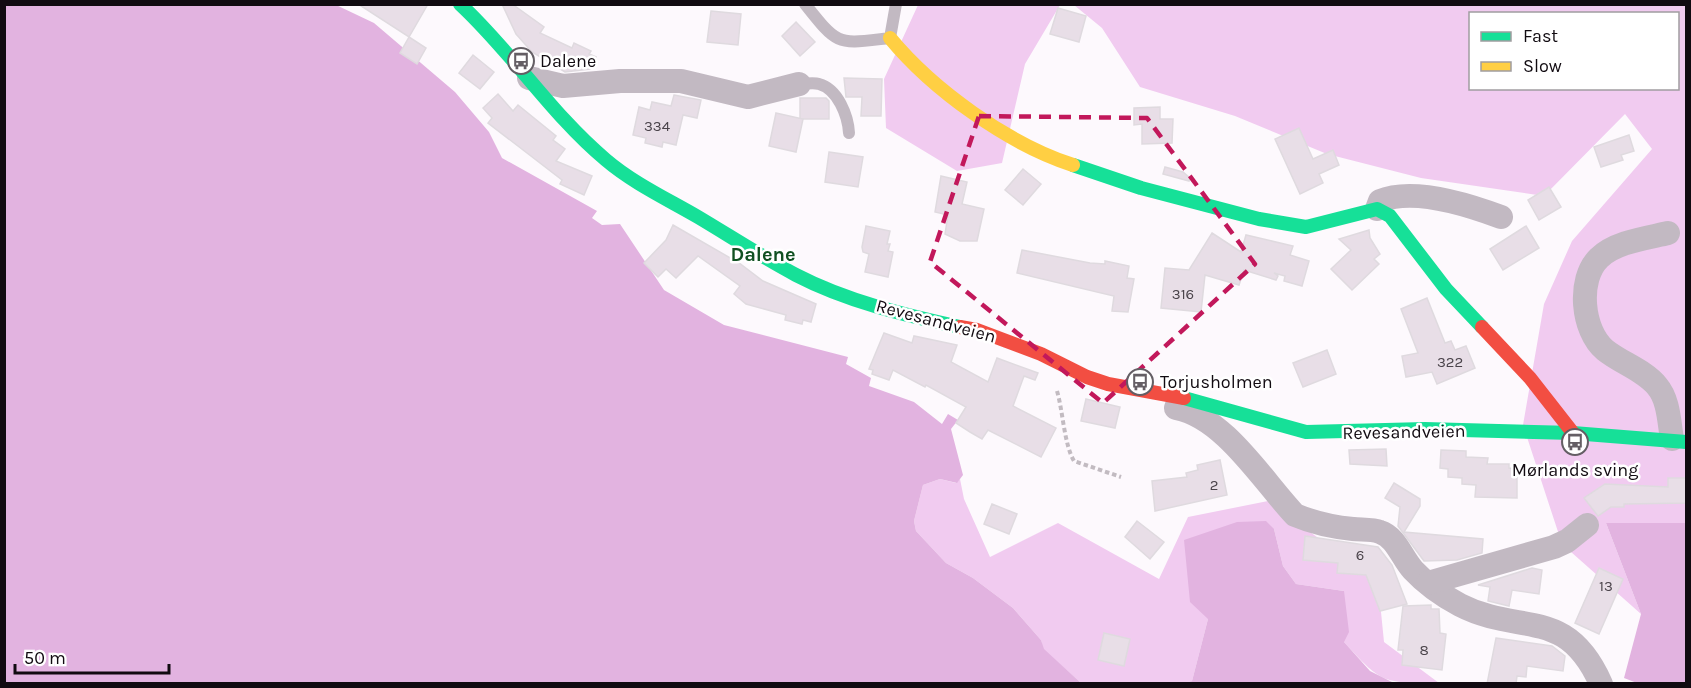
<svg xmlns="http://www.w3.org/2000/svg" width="1691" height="688" font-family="Karla,sans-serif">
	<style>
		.forest { fill: #f1cbf0; fill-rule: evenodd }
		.water { fill: #e2b3e0 }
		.building { fill: #e8dee7; stroke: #dfdadf; stroke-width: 1.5 }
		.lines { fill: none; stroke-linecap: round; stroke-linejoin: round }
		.path { stroke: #c2bbc1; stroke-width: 4; stroke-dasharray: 4.5 3; stroke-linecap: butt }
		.lane { stroke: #c2b9c2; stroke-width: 12 }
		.street { stroke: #c2b9c2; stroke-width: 24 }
		.fast { stroke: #16e098; stroke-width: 14 }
		.slow { stroke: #ffcf43; stroke-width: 14 }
		.jam { stroke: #f24e42; stroke-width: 14 }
		.marked { fill: none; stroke: #c2185b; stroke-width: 4.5; stroke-dasharray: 12 8; stroke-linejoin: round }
		.labels { text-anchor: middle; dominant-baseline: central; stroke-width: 5; stroke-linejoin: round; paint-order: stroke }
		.number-label { font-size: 15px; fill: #4a434a }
		.poi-label { font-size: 18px; fill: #110b11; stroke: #fff; text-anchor: start }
		.street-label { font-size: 18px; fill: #110b11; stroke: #fff }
		.neighbourhood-label { font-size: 20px; font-weight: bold; fill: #115122; stroke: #fff }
	</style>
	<rect width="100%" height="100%" fill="#fdf9fd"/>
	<g class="forest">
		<polygon points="918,5 1060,5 1025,64 1002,163 957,171 886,128 884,79"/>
		<path d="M1074 5H1686V523H1606L1641 614 1562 544 1523 425 1544 304 1572 241 1652 149 1625 114 1544 196 1421 178 1327 154 1235 116 1140 87 1102 28ZM1470 14H1678V88H1470Z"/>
		<path d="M940 479 956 483 960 479 964 499 990 557 1058 523 1159 579 1188 517 1268 501 1378 582 1384 642 1439 683C1383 683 1382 684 1344 642V591L1296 584 1283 566 1274 529 1208 619 1192 681 1187 684 1081 683 1043 649 1041 640 1013 608 973 578 946 563 916 531 914 521 923 485Z"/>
	</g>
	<g class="water">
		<polygon points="334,4 374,23 455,92 489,132 502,158 597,211 592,218 602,225 620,224 664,290 724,325 848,357 846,364 871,378 869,386 914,402 942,424 948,414 958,420 951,429 963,475 957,483 940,479 923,485 914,521 916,531 946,563 973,578 1013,608 1041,640 1044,649 1081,683 5,683 4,5"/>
		<polygon points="1266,521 1274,529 1283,566 1296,584 1344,591 1349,632 1344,642 1370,671 1394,683 1187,683 1192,681 1208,619 1190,602 1184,540 1237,522"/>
		<polygon points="1606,523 1686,523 1686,683 1637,683 1624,678 1641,614"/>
	</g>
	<g class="building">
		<polygon points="358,4 428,4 409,37"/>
		<polygon points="502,4 512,4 544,27 540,33 572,48 574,43 591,51 589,54 596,57 590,69 565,72 532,52 516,34"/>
		<polygon points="1058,8 1086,16 1079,42 1050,34"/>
		<polygon points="711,11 741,14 738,45 707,42"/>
		<polygon points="796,22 815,42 800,56 782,36"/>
		<polygon points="409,37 426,48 417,64 400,53"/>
		<polygon points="473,55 494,72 480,89 459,73"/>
		<polygon points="844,78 882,79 881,116 861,116 862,97 846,97"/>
		<polygon points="498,94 513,111 518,105 556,136 553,140 565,149 556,161 592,176 584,195 560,184 562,180 488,123 492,118 483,108"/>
		<polygon points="674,95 701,100 697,118 683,115 676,145 663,142 662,147 645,143 646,138 633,135 639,107 650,110 652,102 671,106"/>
		<polygon points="800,98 826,98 829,101 829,119 800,119"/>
		<polygon points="1160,107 1160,119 1173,119 1172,143 1142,144 1142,124 1134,125 1134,108"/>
		<polygon points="776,113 803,119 796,152 769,146"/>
		<polygon points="1299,128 1313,159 1333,150 1339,165 1319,174 1323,183 1300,194 1275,139"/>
		<polygon points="1629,135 1634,151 1621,155 1623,160 1601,167 1594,147"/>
		<polygon points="829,152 863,157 858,187 825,182"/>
		<polygon points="1165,167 1183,172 1190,178 1189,181 1163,174"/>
		<polygon points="1023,169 1041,184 1023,205 1005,190"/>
		<polygon points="941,176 967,182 962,204 984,209 977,241 960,241 945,234 948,215 935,212"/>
		<polygon points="1549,187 1561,207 1539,220 1528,200"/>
		<polygon points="673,225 739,263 763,281 816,304 811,322 803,320 802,324 785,320 786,315 746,304 734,294 740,286 698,256 676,278 666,269 658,277 644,263 666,240"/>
		<polygon points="866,226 890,231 887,244 890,244 888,251 893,252 888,277 865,272 869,254 863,252 862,247"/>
		<polygon points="1526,226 1539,248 1503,270 1490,249"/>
		<polygon points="1369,230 1370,238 1380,254 1374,259 1379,264 1352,290 1331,269 1351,250 1339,239"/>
		<polygon points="1212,233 1241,252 1246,235 1293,246 1290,255 1309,261 1302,286 1284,281 1285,276 1274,273 1278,276 1276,280 1244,270 1239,285 1205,275 1201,312 1161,308 1165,268 1189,270"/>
		<polygon points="1022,250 1090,263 1105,264 1105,261 1129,266 1127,278 1134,279 1128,312 1112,311 1114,296 1017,273"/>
		<polygon points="1427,298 1445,343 1451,341 1455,350 1466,346 1475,368 1437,384 1432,372 1406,377 1402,356 1418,353 1401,309"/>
		<polygon points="884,333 912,343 914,336 957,345 951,362 988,382 997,358 1038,373 1035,380 1024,376 1013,406 1056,428 1041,457 988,430 982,439 970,432 956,423 966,407 926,385 925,387 893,370 889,380 872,374 873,370 869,369"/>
		<polygon points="1327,350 1336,374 1303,387 1293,363"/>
		<polygon points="1086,399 1120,407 1115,428 1081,421"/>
		<polygon points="1386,449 1387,466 1350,464 1349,450"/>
		<polygon points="1441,450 1466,451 1466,457 1488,458 1487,464 1509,464 1509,468 1517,469 1517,498 1475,497 1476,485 1462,484 1462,478 1448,477 1448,469 1440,468"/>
		<polygon points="1220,460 1227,495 1155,511 1152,481 1187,477 1186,473 1198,470 1197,465"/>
		<polygon points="1668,478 1686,478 1686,503 1624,504 1624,507 1611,507 1598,516 1584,498 1605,484 1668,487"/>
		<polygon points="1394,483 1420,499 1420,506 1404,532 1483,539 1482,553 1457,560 1424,561 1398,526 1400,507 1385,498"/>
		<polygon points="992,504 1017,514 1009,534 984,524"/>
		<polygon points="1137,521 1164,542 1150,559 1125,537"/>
		<polygon points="1305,536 1378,547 1392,565 1407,604 1380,611 1366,575 1337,573 1338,563 1303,560"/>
		<polygon points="1532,568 1542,570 1539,594 1512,590 1509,606 1488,601 1490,587 1478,585"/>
		<polygon points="1599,568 1623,579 1599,634 1575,623"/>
		<polygon points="1431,605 1431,609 1439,609 1440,633 1446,634 1442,670 1402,665 1403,650 1398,650 1403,606"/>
		<polygon points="1104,633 1130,639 1124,666 1098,660"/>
		<polygon points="1496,638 1552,646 1565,656 1563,671 1527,666 1526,677 1517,676 1516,684 1487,684"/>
	</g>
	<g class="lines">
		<path class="path" d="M1057 391C1063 411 1064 444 1074 461L1121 477"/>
		<g class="lane">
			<path d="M805 4C839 47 837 44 890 38L896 4"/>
			<path d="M799 84C806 84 813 82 819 84 838 89 848 116 849 133"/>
		</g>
		<g class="street">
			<polyline points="529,78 563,86 620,81 681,81 748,97 799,84"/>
			<path d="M1377 209 1380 201C1413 187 1469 205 1501 217"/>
			<path d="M1668 233C1647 238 1615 242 1599 258 1577 279 1582 331 1605 350 1621 363 1644 370 1657 386 1669 400 1669 422 1672 439"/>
			<path d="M1176 408C1224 417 1262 480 1295 515 1314 523 1332 527 1353 529 1361 530 1372 529 1380 532 1396 537 1402 558 1413 570 1426 584 1443 596 1460 605 1520 636 1566 605 1601 684"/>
			<polyline points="1428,583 1554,547 1567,541 1587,525"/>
		</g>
		<g class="fast">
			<path d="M460 4C512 52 551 114 606 160 633 183 667 199 698 217 730 236 762 257 796 275 846 301 904 315 960 327"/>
			<polyline points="1073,165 1141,188 1259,219 1306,227 1377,209 1390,216 1446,289 1482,327"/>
			<polyline points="1184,398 1306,432 1425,429 1573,433 1686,442"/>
		</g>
		<path class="slow" d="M890 38C933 90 1008 144 1073 165"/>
		<g class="jam">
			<polyline points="960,327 977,330 1041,354 1087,377 1108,384 1184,398"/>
			<polyline points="1482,327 1530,378 1573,433"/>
		</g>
	</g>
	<path class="marked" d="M979 116 1147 118 1255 264 1103 403 930 262Z"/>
	<defs>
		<symbol id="bus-ring" viewBox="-11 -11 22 22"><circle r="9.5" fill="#fff" stroke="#645e64" stroke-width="1.5"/><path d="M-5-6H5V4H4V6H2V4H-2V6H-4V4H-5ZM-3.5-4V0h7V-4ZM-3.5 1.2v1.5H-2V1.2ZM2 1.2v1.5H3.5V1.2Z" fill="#645e64"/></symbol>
	</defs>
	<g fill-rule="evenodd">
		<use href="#bus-ring" x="506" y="46" width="30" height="30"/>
		<use href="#bus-ring" x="1125" y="367" width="30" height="30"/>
		<use href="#bus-ring" x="1560" y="427" width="30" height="30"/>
	</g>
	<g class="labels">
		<g class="number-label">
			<text x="657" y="126">334</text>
			<text x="1183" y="294">316</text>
			<text x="1450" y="362">322</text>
			<text x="1214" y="485">2</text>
			<text x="1360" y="555">6</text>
			<text x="1606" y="586">13</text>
			<text x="1424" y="650">8</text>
		</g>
		<g class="poi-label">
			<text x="540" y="61">Dalene</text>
			<text x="1160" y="382">Torjusholmen</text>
			<text x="1575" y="470" text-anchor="middle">Mørlands sving</text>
		</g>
		<g class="street-label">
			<text transform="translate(936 321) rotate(15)">Revesandveien</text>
			<text transform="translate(1404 432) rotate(-1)">Revesandveien</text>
		</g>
		<g class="neighbourhood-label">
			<text x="763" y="254">Dalene</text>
		</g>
	</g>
	<rect width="1691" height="688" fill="none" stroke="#110b11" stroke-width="12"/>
	<rect x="1469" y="12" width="210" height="78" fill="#ffffff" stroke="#a09da0" stroke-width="1.5"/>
	<rect x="1481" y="32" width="30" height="9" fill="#16e098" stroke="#a09da0" stroke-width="1.5"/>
	<text x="1523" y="42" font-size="18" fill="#110b11">Fast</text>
	<rect x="1481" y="62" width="30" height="9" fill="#ffcf43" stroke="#a09da0" stroke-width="1.5"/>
	<text x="1523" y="72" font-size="18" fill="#110b11">Slow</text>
	<path d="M15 664v9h154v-9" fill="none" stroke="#110b11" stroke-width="3"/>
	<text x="24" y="664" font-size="18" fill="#110b11" stroke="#ffffff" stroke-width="4.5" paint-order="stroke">50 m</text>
</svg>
